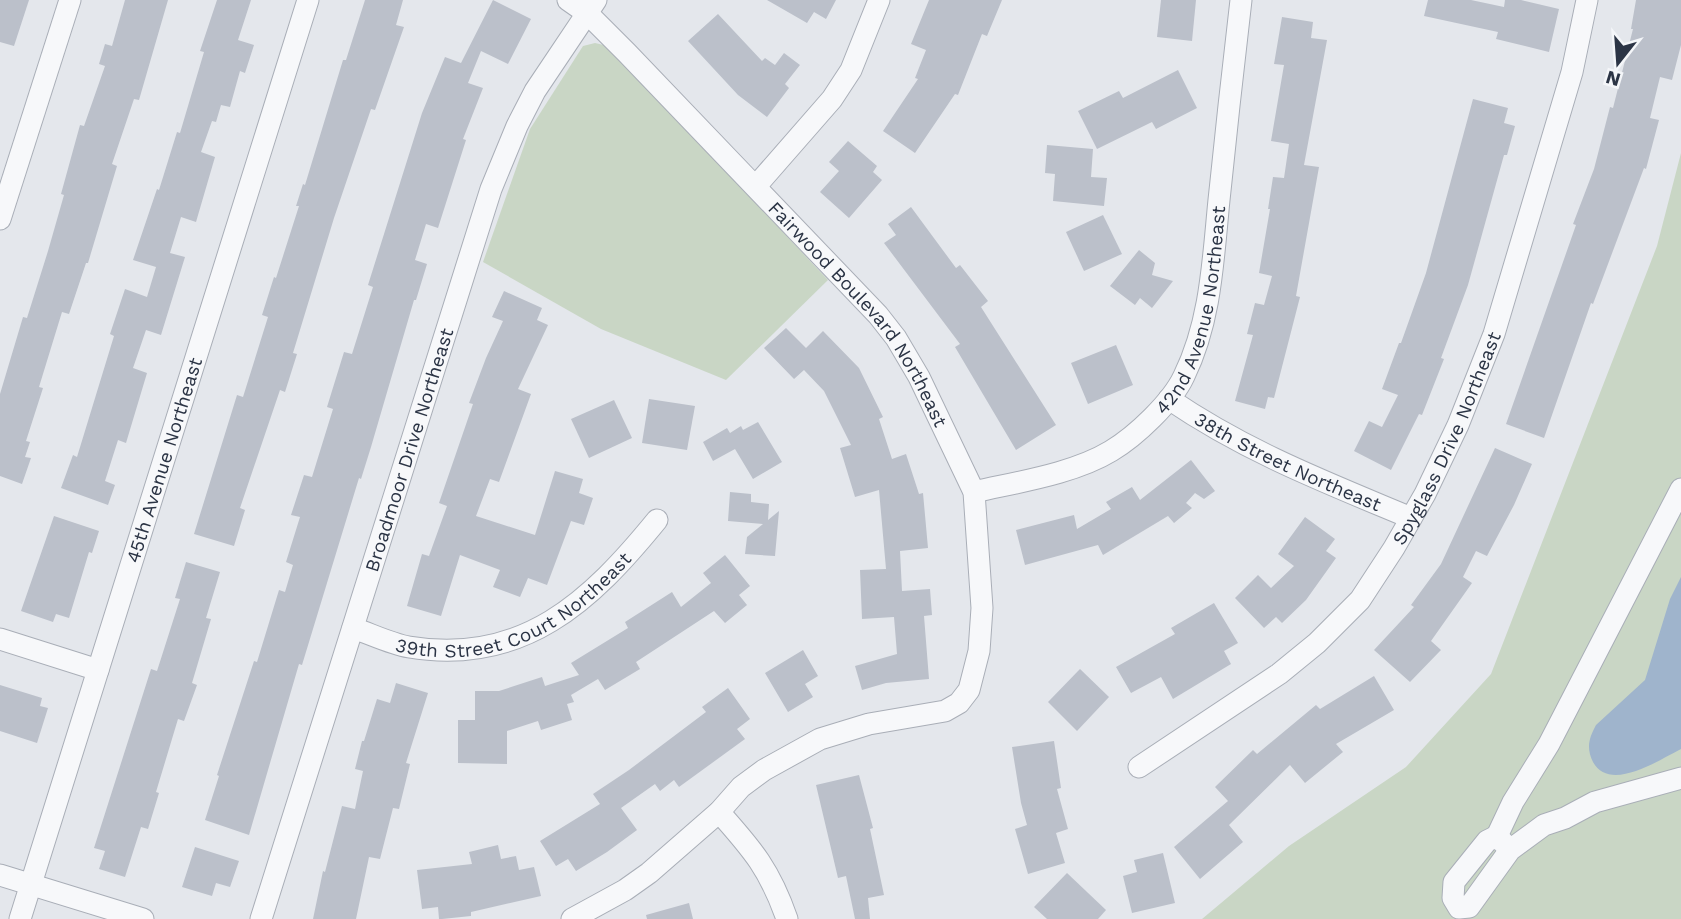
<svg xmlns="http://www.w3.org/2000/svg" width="1681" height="919" font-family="'Work Sans',sans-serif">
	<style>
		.green { fill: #c9d6c5 }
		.water { fill: #9fb4cc }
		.building { fill: #bbc0ca }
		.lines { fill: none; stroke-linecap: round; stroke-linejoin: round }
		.minor-casing { stroke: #a9aeb7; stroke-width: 23 }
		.minor { stroke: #f7f8fa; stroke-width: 21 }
		.labels { text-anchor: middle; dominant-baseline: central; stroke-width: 5; stroke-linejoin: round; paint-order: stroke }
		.street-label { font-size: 19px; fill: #2b3445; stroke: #f4f6f9 }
	</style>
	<rect width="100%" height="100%" fill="#e4e7ec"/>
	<g class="green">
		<polygon points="595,43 608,46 828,280 726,380 601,329 483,262 530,129 583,46"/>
		<polygon points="1681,153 1681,919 1202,919 1289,846 1406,767 1491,674 1657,246"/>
	</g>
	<path class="water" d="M1681 577V749C1659 760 1610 793 1593 762 1586 748 1589 738 1596 725L1645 680 1670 599Z"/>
	<g class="building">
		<polygon points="0,0 29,0 14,46 0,42"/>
		<polygon points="125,0 168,0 139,100 134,99 112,164 117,166 88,263 86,263 69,314 62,312 39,387 43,388 26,441 30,442 25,457 31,458 22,484 0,476 0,394 23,317 27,318 48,251 64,195 61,194 80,125 84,126 105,66 99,64 105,44 112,46"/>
		<polygon points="217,0 251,0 238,40 254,45 245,73 240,71 230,107 221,105 216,122 212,121 201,152 215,157 196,222 181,217 170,253 185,257 161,335 146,330 133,368 147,373 126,443 118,440 105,481 115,485 108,505 61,488 73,455 77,457 114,336 110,334 125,289 147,297 156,267 133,260 157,189 159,190 177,132 180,133 204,52 200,51"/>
		<polygon points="365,0 403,0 396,25 404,27 375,110 371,109 334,218 293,353 297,354 285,392 280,390 240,508 245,510 234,546 194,534 237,395 243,397 268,317 262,315 274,277 276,278 299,206 296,206 303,184 305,185 343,60 346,60"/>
		<polygon points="493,0 531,19 508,64 481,51 468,83 483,88 463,139 466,140 438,228 426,224 415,260 427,264 416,300 414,300 371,447 361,479 359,478 302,665 299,664 249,835 205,820 219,776 217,775 254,661 257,662 279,590 285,592 293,565 286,562 300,517 291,515 304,475 312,477 333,409 327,407 344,352 352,354 373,287 368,285 422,113 445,57 461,63"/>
		<polygon points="767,0 836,0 826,19 814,12 807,23"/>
		<polygon points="929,0 1002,0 987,36 982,34 958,95 955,94 915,153 883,131 918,79 915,78 926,50 911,44"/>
		<polygon points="1161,0 1196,0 1192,41 1157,37"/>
		<polygon points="1428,0 1471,0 1504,7 1505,0 1521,0 1559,9 1549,52 1496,39 1498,32 1424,16"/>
		<polygon points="1636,0 1681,0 1681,45 1672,80 1660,77 1650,118 1659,120 1646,169 1644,168 1593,304 1591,303 1544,438 1506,424 1576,225 1573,224 1594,169 1610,107 1613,108 1633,29 1631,29"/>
		<polygon points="718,14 762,61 765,58 775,65 784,53 800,65 785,84 789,88 767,117 738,95 688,41"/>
		<polygon points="1282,17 1313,22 1311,38 1327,40 1304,165 1319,167 1296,296 1300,297 1274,398 1268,397 1265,409 1235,401 1253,335 1247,334 1255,303 1264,305 1272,276 1259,273 1270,209 1268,209 1273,177 1284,178 1289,144 1271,141 1284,65 1274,64"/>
		<polygon points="1178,70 1197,108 1156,129 1152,122 1097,149 1078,111 1119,91 1123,98"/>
		<polygon points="1473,99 1508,108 1504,123 1515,126 1507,155 1504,155 1468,285 1441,358 1444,359 1422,415 1419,414 1391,470 1354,451 1369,421 1382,427 1398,395 1382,389 1399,343 1401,343 1426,273"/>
		<polygon points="848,141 877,166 873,172 882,180 849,218 820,192 839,171 829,162"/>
		<polygon points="1047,145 1093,149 1091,177 1107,178 1104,206 1053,201 1055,174 1045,173"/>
		<polygon points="911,207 956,268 960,265 988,301 981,307 1056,425 1016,450 955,347 960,344 884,243 896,235 888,224"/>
		<polygon points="1103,215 1122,254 1084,271 1066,232"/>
		<polygon points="1139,250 1155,263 1152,275 1173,281 1152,308 1140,298 1135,305 1110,286"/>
		<polygon points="504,291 542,308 537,320 548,325 518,389 531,394 499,482 490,479 476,516 535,535 555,471 583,479 579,493 593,498 584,525 571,521 547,585 528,578 520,597 493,587 500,570 460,555 441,616 407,606 422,554 429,556 447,506 439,503 473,404 469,403 486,358 503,321 492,317"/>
		<polygon points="786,328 806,348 823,331 859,368 883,417 879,419 892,459 906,454 919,494 923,493 928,548 900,551 902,591 930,589 932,615 924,616 929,679 886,683 862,690 855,666 897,654 894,617 862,619 860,570 886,569 879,490 855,497 840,448 851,445 824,391 804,370 794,379 764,348"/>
		<polygon points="1116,345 1133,385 1088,404 1071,363"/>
		<polygon points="649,399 695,406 687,450 642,443"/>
		<polygon points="614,400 632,438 589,458 571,419"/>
		<polygon points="758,422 782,462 753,479 735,449 713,461 703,442 727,428 730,433 741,426 743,430"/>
		<polygon points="1495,448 1532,464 1514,505 1487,556 1476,551 1463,577 1472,583 1431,641 1441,650 1410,682 1374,650 1414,607 1411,605 1441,564"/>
		<polygon points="1191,460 1215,491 1204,499 1195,493 1186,503 1192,508 1174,523 1168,516 1103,555 1098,545 1025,565 1016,530 1074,515 1077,529 1111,509 1106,502 1132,487 1140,500"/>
		<polygon points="730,492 751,494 751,502 769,504 768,520 779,511 775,556 745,554 747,537 763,524 728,521"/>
		<polygon points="54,516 99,531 92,553 89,552 69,618 56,614 53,622 21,611"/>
		<polygon points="1305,517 1335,539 1326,551 1336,558 1306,600 1282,623 1276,617 1264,628 1235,598 1258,575 1271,588 1294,566 1278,554"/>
		<polygon points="725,555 750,586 739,595 747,605 725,623 714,611 636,662 640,669 605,690 598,679 571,695 574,702 567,704 572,720 541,730 538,721 507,731 507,764 458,763 458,720 475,720 475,691 499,691 542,677 545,686 579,675 571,663 628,628 625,622 672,592 681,607 711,583 703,573"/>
		<polygon points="186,562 220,572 206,618 211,619 192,683 197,685 184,721 178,719 156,792 159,793 148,829 141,827 125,877 99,869 105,851 94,848 151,669 157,671 180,599 175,598"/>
		<polygon points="1214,603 1238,643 1224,651 1231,664 1173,699 1161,677 1131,693 1116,667 1175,634 1171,628"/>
		<polygon points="803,650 818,676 805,684 813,697 788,712 765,673"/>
		<polygon points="1080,669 1109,697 1077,731 1048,702"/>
		<polygon points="1374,676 1394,710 1336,744 1343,752 1305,783 1290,765 1229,825 1243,842 1200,879 1174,847 1228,801 1215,787 1253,750 1257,754 1316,705 1320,709"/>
		<polygon points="396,683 428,693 406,763 410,764 399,809 393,808 380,859 369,857 356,919 313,919 323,871 325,872 342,806 355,809 363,771 355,769 362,741 364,741 377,699 390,703"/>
		<polygon points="0,685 42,698 40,706 48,708 37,743 0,731"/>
		<polygon points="728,688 750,719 737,729 745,739 679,787 674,780 660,791 655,784 621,808 637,830 607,852 576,871 568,859 556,866 540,841 600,804 593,794 629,770 706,712 702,707"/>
		<polygon points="1054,741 1061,788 1057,789 1068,829 1056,833 1065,863 1028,874 1015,829 1027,825 1021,803 1012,747"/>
		<polygon points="859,775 873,828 870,829 884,895 868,898 870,919 855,919 846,876 838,878 816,785"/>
		<polygon points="498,845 501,859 516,856 519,870 534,867 541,896 471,912 471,916 442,919 439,919 438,907 422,909 417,870 472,864 469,852"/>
		<polygon points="195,847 239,861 230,887 216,883 212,896 182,887"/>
		<polygon points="1163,853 1175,903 1132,913 1123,876 1137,872 1134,860"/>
		<polygon points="1067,873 1106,910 1098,919 1047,919 1034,907"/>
		<polygon points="689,903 693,919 647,919 646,915"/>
	</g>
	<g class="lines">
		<defs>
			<g id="minor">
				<path id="s1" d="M568 0 588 14 627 53 878 315 896 338 919 377 974 492 982 608 979 651 969 690 959 703 945 711 869 724 820 739 764 770 741 787 719 812 649 873 625 890 572 919"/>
				<polyline points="756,186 832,99 851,70 879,0"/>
				<polyline points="0,219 70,0"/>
				<path id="s2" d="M1169 399C1247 452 1325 482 1411 518"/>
				<path id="s3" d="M974 492C1017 482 1073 474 1111 451 1136 436 1172 402 1184 376 1211 321 1213 260 1219 200 1226 133 1233 67 1241 0"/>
				<path id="s4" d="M353 628C371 634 391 644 409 647 523 666 591 601 657 520"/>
				<polyline points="0,639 98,670"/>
				<path id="s5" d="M1139 767 1279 674 1317 643 1360 600 1394 548 1425 494 1458 425 1494 334 1572 72 1587 0"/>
				<path d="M719 812C753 850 770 870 787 919"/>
				<polyline points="1497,836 1513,802 1549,744 1681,489"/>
				<polyline points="1510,850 1497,836 1487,841 1454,882 1453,898 1459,908 1469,907 1510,850 1544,825 1565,818 1595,802 1681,778"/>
				<polyline points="0,875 143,919"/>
				<path id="s6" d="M20 919 308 0"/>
				<path id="s7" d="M261 919 491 189 517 126 535 91 596 0"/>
			</g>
		</defs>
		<use href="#minor" class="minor-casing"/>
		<use href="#minor" class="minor"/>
	</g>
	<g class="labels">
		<g class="street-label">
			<text stroke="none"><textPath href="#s3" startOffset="315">42nd Avenue Northeast</textPath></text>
			<text stroke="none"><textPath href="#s1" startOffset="430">Fairwood Boulevard Northeast</textPath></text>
			<text stroke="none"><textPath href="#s5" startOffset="462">Spyglass Drive Northeast</textPath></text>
			<text stroke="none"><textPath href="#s7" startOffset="492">Broadmoor Drive Northeast</textPath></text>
			<text stroke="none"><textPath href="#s6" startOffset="481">45th Avenue Northeast</textPath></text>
			<text stroke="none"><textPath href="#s2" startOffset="135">38th Street Northeast</textPath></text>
			<text stroke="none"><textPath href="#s4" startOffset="177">39th Street Court Northeast</textPath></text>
		</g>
	</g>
	<g transform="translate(1618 63) rotate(197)" stroke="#f4f6f9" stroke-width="5" paint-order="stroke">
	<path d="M0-5L12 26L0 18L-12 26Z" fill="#2b3445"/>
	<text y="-10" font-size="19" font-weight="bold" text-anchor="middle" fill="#2b3445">N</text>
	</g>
</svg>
